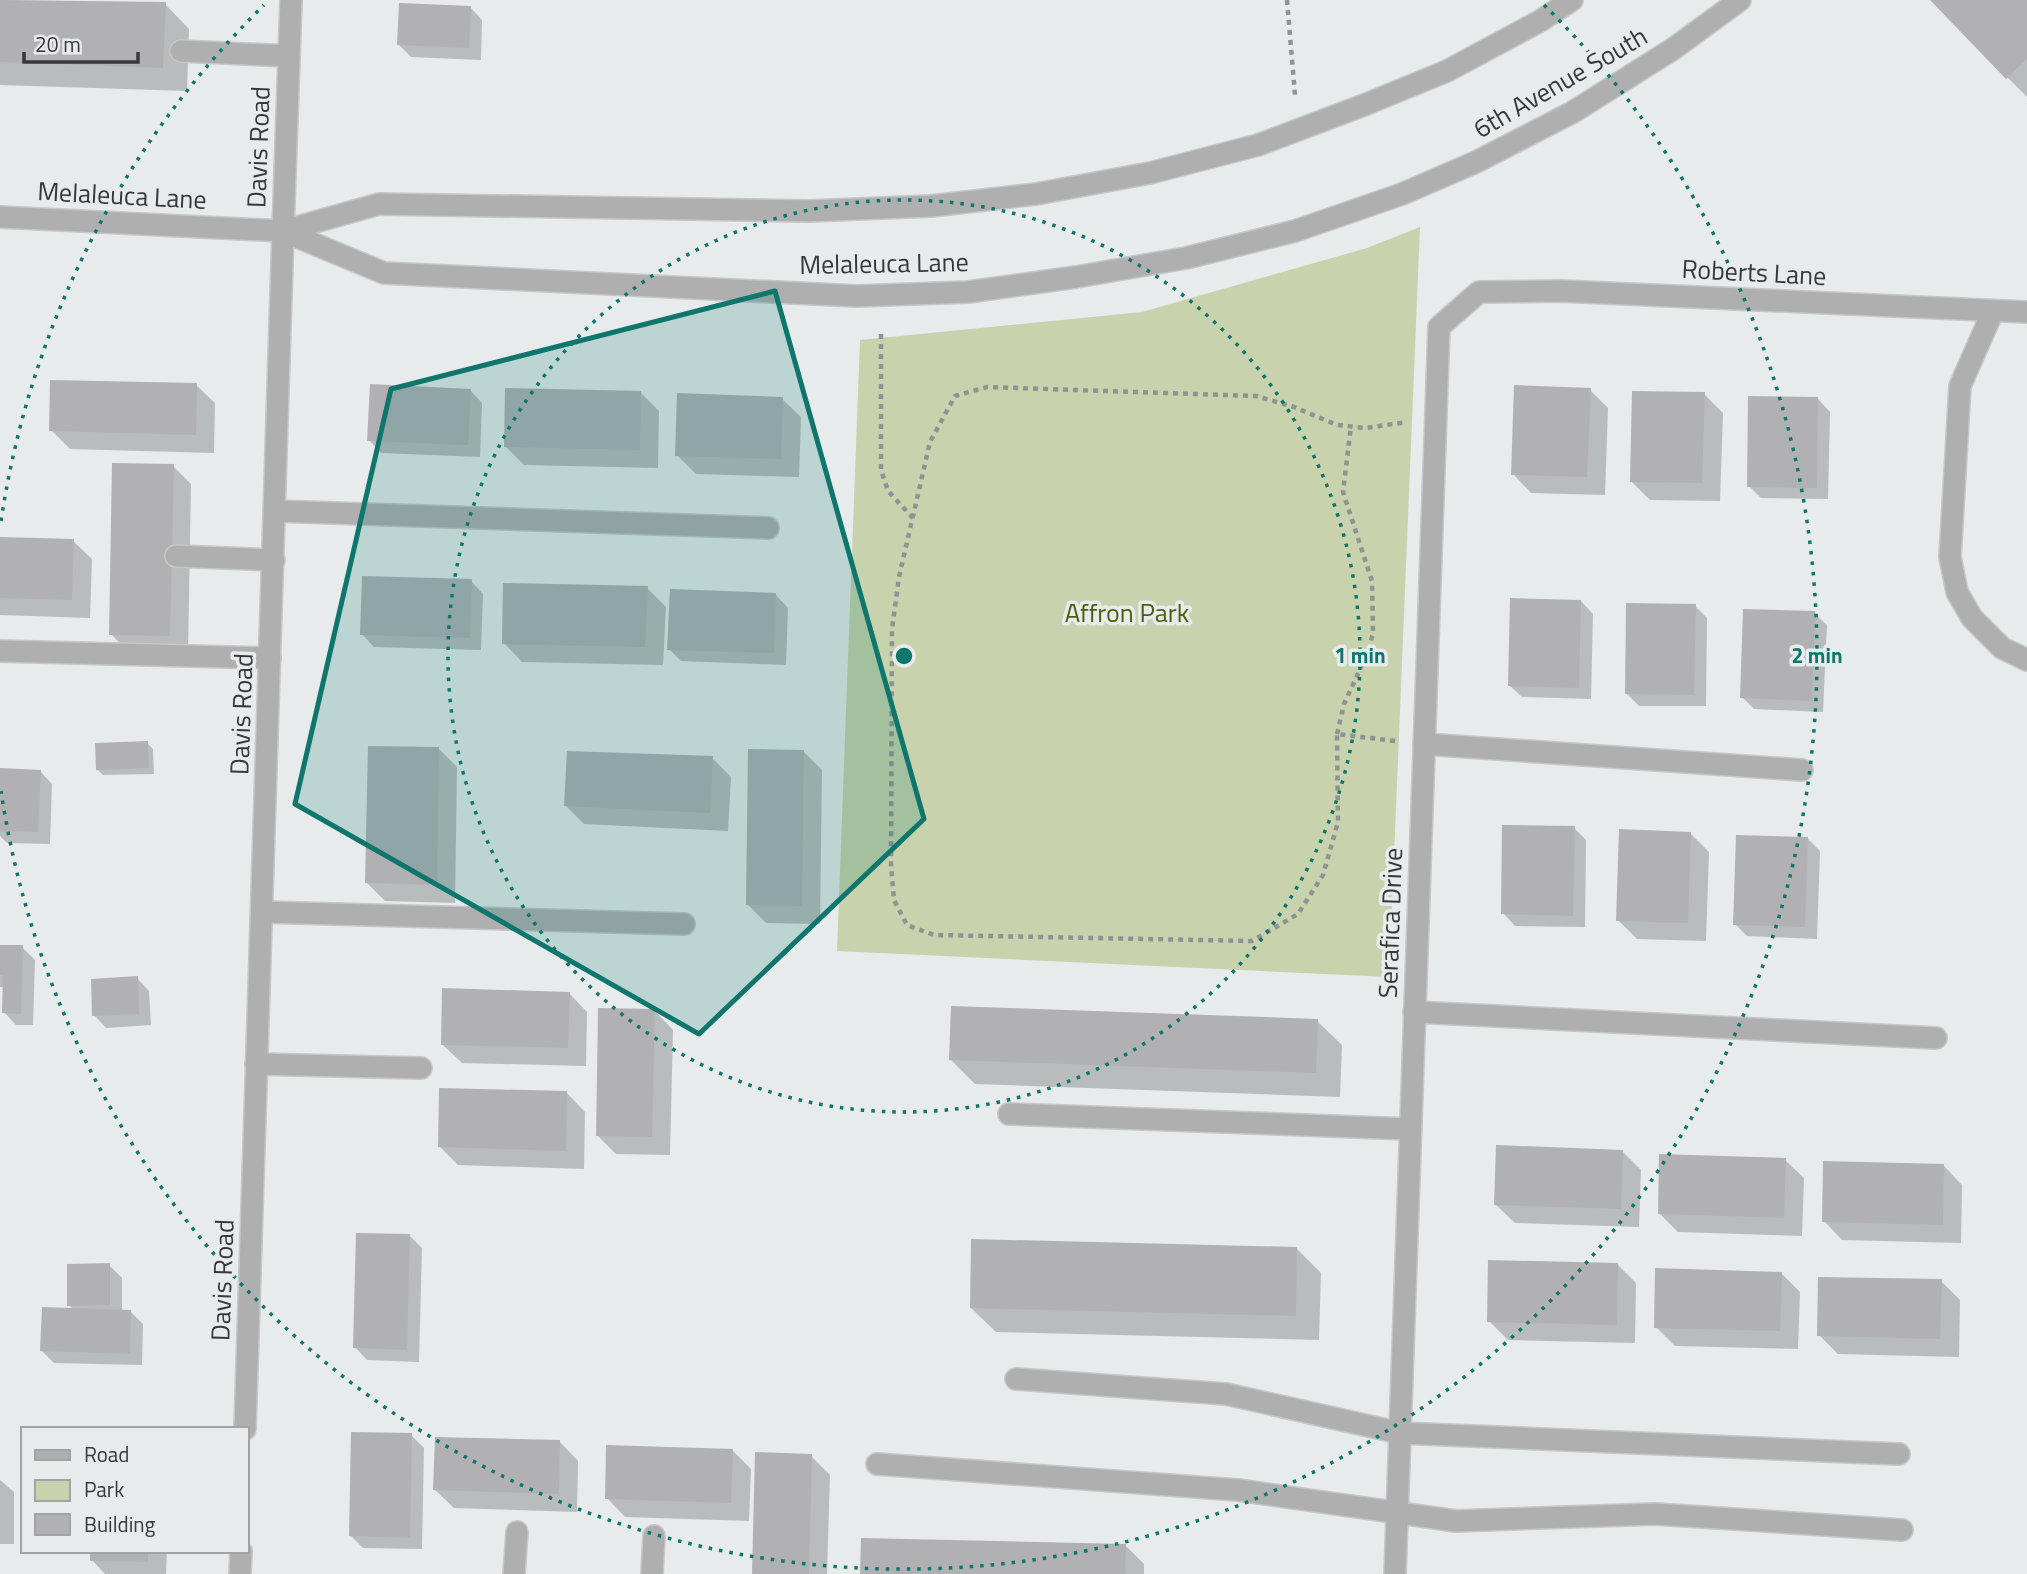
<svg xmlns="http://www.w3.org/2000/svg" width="2027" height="1574" font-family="'Titillium Web',sans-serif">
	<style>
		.green { fill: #c8d2ac }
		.shadow { fill: #0003 }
		.building { fill: #b1b1b4 }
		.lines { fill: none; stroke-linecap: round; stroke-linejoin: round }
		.service-casing { stroke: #c5c7c8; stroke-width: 24 }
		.minor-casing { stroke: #c5c7c8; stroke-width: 24 }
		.tertiary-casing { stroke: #c5c7c8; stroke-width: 24 }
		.path { stroke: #909293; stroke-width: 4.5; stroke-dasharray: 5 5; stroke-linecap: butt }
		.service { stroke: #b0afaf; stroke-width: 21 }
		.minor { stroke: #b0afaf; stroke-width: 21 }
		.tertiary { stroke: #b0afaf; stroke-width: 21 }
		.marked { fill: #0f766e; fill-opacity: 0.2; stroke: #0f766e; stroke-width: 5; stroke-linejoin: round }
		.ring { fill: none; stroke: #0f766e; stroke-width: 3.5; stroke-dasharray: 3.5 7 }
		.labels { text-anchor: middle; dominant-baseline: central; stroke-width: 7; stroke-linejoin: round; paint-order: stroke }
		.street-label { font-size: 26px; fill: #373839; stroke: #e8ebec }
		.park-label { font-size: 26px; fill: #4f5e0e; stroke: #e8ebec }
		.centre { fill: #0f766e; stroke: #e8ebec; stroke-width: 3.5 }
		.ring-label { font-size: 21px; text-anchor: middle; font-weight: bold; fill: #0f766e; stroke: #e8ebec; stroke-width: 7; stroke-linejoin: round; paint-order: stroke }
	</style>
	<rect width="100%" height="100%" fill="#e8ebec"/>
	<polygon class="green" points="1420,227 1389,977 837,951 860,340 1142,312 1367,248"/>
	<g class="shadow">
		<polygon points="0,0 165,4 189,29 187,91 0,85"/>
		<polygon points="1933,0 2027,0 2027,97 2008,78"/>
		<polygon points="470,7 482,20 481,60 411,57 399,45"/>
		<polygon points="196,385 215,403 214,453 70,449 51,430"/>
		<polygon points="470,390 482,403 480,457 381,453 369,440"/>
		<polygon points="1590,390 1608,408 1605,495 1531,493 1513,474"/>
		<polygon points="640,392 659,411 658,468 524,465 505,446"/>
		<polygon points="1704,394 1723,413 1720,501 1650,500 1631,481"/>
		<polygon points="782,399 801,417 799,477 696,474 677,455"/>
		<polygon points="1818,399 1830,412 1828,499 1761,498 1749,486"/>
		<polygon points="173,466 191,484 188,654 129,653 111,634"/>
		<polygon points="0,539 73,541 92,559 90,618 0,615"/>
		<polygon points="471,581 483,594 481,650 374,647 362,634"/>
		<polygon points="647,588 666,607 663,665 522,662 504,643"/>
		<polygon points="776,595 788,608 786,665 681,661 669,649"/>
		<polygon points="1581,601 1593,614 1591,699 1522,697 1509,685"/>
		<polygon points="1695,606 1707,618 1706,706 1639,706 1626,693"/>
		<polygon points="1814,613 1827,625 1823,712 1754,709 1742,697"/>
		<polygon points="147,743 153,749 154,774 103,775 97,769"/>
		<polygon points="439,749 457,767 455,903 385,901 367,883"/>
		<polygon points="803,751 822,770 820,924 766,923 747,904"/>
		<polygon points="712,758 731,777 728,831 584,824 566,806"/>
		<polygon points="0,770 40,771 52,784 50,844 7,843 0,836"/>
		<polygon points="1574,828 1586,840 1585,927 1515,926 1503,913"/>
		<polygon points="1690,833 1709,852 1706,941 1637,939 1618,920"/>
		<polygon points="1807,838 1820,851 1817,939 1747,936 1735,924"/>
		<polygon points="0,947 22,947 35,960 33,1025 16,1025 4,1012 4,987 0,987"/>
		<polygon points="137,978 149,991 151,1025 106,1028 94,1015"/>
		<polygon points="569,993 587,1012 586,1066 462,1063 443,1045"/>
		<polygon points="655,1011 673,1030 670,1155 616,1154 597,1135"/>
		<polygon points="1317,1021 1342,1045 1340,1097 975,1084 951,1060"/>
		<polygon points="567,1093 585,1112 584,1169 458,1165 439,1146"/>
		<polygon points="1622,1151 1641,1170 1639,1227 1515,1223 1496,1205"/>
		<polygon points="1785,1160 1804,1178 1802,1236 1678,1232 1659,1213"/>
		<polygon points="1944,1166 1962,1185 1961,1243 1842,1240 1824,1221"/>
		<polygon points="410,1236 422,1248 419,1362 367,1360 355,1347"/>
		<polygon points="1297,1249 1321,1273 1319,1340 996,1332 971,1308"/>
		<polygon points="1617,1264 1636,1283 1635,1343 1508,1340 1489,1321"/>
		<polygon points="109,1265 122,1278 122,1312 131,1312 143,1324 142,1365 54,1363 42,1351 74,1310 69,1305"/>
		<polygon points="1781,1273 1800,1292 1798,1349 1675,1346 1656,1327"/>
		<polygon points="1941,1281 1960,1300 1959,1357 1838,1354 1819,1335"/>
		<polygon points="411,1435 424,1448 422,1549 363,1548 351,1536"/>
		<polygon points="560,1442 578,1461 577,1512 454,1508 435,1490"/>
		<polygon points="732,1450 751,1469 749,1521 625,1517 607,1498"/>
		<polygon points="811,1456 830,1475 827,1574 753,1574"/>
		<polygon points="0,1480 14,1492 14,1544 0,1544"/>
		<polygon points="1126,1546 1144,1564 1144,1574 862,1574"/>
		<polygon points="92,1551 167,1551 166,1574 105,1574 92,1560"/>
	</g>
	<g class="building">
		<polygon points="0,0 166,2 163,68 0,62"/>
		<polygon points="1930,0 2027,0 2027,59 2006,79"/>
		<polygon points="399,3 471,6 469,48 397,45"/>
		<polygon points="50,380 197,383 196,435 49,431"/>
		<polygon points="370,384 471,389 468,445 367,441"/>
		<polygon points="1514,385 1591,388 1587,477 1511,475"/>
		<polygon points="505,388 641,391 640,450 504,447"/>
		<polygon points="1632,391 1705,392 1702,483 1630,482"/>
		<polygon points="677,393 783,397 781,459 675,456"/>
		<polygon points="1748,396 1818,397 1817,488 1747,487"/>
		<polygon points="112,463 174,464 170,636 109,635"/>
		<polygon points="0,537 74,539 72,600 0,598"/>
		<polygon points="362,576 472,579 470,638 360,635"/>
		<polygon points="503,583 648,586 645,647 502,644"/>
		<polygon points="670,589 776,593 774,653 667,650"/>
		<polygon points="1510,598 1581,600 1579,688 1508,686"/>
		<polygon points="1626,603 1696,604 1694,695 1625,694"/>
		<polygon points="1743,609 1815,611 1812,701 1740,698"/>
		<polygon points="148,741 149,768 96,770 95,743"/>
		<polygon points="368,746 439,747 437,885 365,883"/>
		<polygon points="748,749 804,750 802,906 746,905"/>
		<polygon points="567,751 713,756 710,813 564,806"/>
		<polygon points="0,768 41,770 38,832 0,831"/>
		<polygon points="1502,825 1575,826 1573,916 1501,914"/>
		<polygon points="1619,829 1691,832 1688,923 1616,921"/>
		<polygon points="1736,835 1808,837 1805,927 1733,925"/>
		<polygon points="0,945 23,945 21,1014 2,1013 3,975 0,975"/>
		<polygon points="138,976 139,1014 92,1016 91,979"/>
		<polygon points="442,988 570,992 568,1048 441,1045"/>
		<polygon points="951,1006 1318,1019 1316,1073 949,1060"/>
		<polygon points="598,1008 655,1009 652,1137 596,1136"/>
		<polygon points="439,1088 567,1091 566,1151 438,1147"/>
		<polygon points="1496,1145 1623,1150 1621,1209 1494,1205"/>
		<polygon points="1659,1154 1786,1158 1784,1218 1658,1214"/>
		<polygon points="1823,1161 1944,1164 1943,1225 1822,1222"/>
		<polygon points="356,1233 410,1234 407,1350 353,1348"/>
		<polygon points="971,1239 1297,1247 1296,1316 970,1308"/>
		<polygon points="1488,1260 1618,1263 1617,1325 1487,1322"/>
		<polygon points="110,1263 110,1305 67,1306 67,1264"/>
		<polygon points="1655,1268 1782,1272 1780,1331 1654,1328"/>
		<polygon points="1818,1277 1942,1279 1940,1339 1817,1336"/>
		<polygon points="42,1307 131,1310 130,1354 40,1351"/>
		<polygon points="351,1432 412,1433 410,1538 349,1536"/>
		<polygon points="435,1437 560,1440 559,1494 433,1490"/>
		<polygon points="606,1445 733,1449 731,1503 605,1499"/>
		<polygon points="755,1452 812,1454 809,1574 752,1574"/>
		<polygon points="861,1538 1126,1544 1125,1574 860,1574"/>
		<polygon points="90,1551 148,1551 148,1562 90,1561"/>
	</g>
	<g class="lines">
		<defs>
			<g id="service">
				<polyline points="181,51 289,56"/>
				<polyline points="1993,311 1960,386 1950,557 1957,592 1972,618 2002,648 2027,660"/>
				<polyline points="275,511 768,528"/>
				<polyline points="176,556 274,560"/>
				<polyline points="0,651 270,658"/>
				<polyline points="1424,744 1802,770"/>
				<polyline points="263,912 684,924"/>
				<polyline points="1414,1012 1936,1038"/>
				<polyline points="256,1064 421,1068"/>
				<polyline points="1009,1114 1410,1129"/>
				<polyline points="1016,1379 1226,1394 1400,1433 1899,1454"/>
				<polyline points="877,1464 1238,1490 1456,1521 1655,1514 1902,1530"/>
				<polyline points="514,1574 517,1532"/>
				<polyline points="652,1574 654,1536"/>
			</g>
			<g id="minor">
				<polyline points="245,1429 283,231"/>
				<polyline points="240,1574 241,1551"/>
				<polyline points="1395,1574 1439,327 1479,292 1561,291 2027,312"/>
			</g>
			<g id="tertiary">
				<polyline points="0,217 283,231 379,204 809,211 931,206 1036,194 1150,173 1258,145 1364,105 1447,71 1540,21 1572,0"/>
				<polyline points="283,231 384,273 857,296 968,292 1076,277 1186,258 1295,231 1402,194 1476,162 1573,112 1673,49 1740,0"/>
				<polyline points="283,231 291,0"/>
			</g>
		</defs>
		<use href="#service" class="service-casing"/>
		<use href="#minor" class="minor-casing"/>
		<use href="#tertiary" class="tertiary-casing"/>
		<g class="path">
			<polyline points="1287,0 1295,95"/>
			<polyline points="881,334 881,470 888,491 913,518"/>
			<polyline points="1337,734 1344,704 1368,652 1373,633 1372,581 1343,492 1351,426"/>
			<polyline points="1395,741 1337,734 1338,822 1323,875 1298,914 1252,941 934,935 907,925 894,900 891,864 892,629 899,577 930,442 955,396 987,387 1256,396 1294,407 1337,425 1366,428 1407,422"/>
		</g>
		<use href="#service" class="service"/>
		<use href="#minor" class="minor"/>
		<use href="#tertiary" class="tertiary"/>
	</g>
	<path class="marked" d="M775 291 924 819 699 1034 295 804 391 389Z"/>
	<g class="ring">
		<circle cx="904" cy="656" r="456"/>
		<path d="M1 521A913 913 0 0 1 264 5M1544 5A913 913 0 1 1 1 791"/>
	</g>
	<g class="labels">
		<g class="street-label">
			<text transform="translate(1560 82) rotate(-30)">6th Avenue South</text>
			<text transform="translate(258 147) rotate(-88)">Davis Road</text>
			<text transform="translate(122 195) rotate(3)">Melaleuca Lane</text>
			<text transform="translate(884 263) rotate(-1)">Melaleuca Lane</text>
			<text transform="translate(1754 272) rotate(3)">Roberts Lane</text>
			<text transform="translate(241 714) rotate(-88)">Davis Road</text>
			<text transform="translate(1390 923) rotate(-88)">Serafica Drive</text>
			<text transform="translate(222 1280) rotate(-88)">Davis Road</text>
		</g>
		<g class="park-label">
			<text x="1127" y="612">Affron Park</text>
		</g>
	</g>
	<circle cx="904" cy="656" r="10" class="centre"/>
	<g class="ring-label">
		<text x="1360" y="663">1 min</text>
		<text x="1817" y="663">2 min</text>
	</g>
	<rect x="21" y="1427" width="228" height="126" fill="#e8ebec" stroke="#a1a3a4" stroke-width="2"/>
	<rect x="35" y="1450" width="35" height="10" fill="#b0afaf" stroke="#a1a3a4" stroke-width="2"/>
	<text x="84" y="1462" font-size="21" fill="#373839">Road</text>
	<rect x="35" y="1480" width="35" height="21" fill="#c8d2ac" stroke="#a1a3a4" stroke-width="2"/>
	<text x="84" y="1497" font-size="21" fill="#373839">Park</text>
	<rect x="35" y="1514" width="35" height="21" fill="#b1b1b4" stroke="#a1a3a4" stroke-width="2"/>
	<text x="84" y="1532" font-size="21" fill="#373839">Building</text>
	<path d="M24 52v10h114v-10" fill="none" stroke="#373839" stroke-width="3.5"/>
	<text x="35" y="52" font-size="21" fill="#373839" stroke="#e8ebec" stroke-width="5" paint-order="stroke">20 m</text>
</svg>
